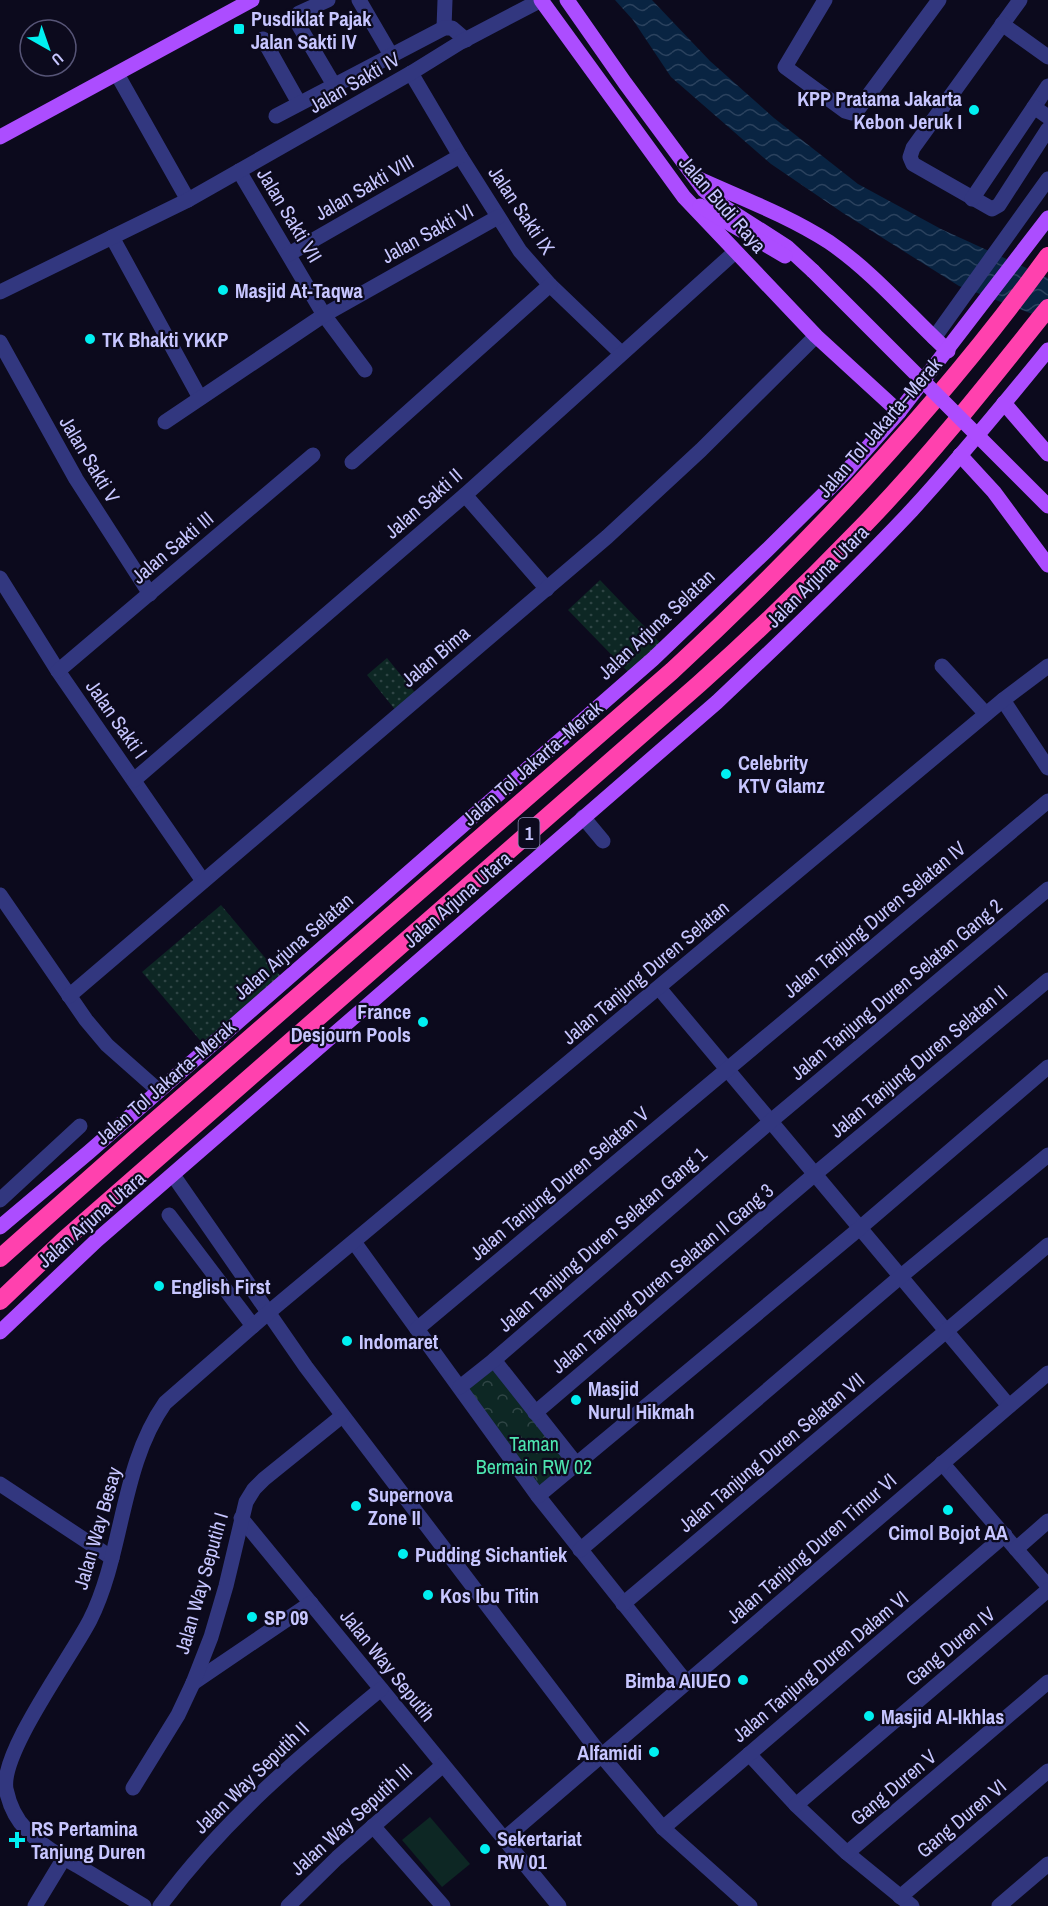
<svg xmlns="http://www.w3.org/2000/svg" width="1048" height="1906" font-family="'Archivo Narrow',sans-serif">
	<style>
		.grass { fill: url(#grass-dots) }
		.park { fill: url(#park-crowns) }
		.garden { fill: #0d2724 }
		.water { fill: url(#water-waves) }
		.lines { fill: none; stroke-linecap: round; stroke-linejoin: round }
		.minor { stroke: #32377f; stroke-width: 15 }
		.major { stroke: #ac4dff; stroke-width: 15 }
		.highway { stroke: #ff41ae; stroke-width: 18 }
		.major-bridge { stroke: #ac4dff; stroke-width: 15 }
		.poi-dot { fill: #00f0f1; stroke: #0c0a1d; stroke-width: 2 }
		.labels { text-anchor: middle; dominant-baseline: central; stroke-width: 4.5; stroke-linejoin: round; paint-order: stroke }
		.shield { fill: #0c0a1d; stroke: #8f8ebb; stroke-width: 1.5 }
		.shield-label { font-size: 18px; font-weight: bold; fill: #c7c6ff }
		.poi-label { font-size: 20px; font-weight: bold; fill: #c7c6ff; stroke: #0c0a1d; text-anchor: start }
		.street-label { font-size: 20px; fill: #c7c6ff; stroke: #0c0a1d }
		.park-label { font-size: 20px; fill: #4de5b0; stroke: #0c0a1d }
	</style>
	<defs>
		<pattern id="grass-dots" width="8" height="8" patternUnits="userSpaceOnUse" patternTransform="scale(1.5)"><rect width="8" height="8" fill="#0d2724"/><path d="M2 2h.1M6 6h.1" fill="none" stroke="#2f4545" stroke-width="1.8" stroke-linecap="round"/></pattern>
		<pattern id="park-crowns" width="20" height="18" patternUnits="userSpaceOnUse" patternTransform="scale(1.5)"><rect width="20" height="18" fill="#0d2724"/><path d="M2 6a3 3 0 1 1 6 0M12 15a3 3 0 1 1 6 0" fill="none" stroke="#2f4545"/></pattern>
		<pattern id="water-waves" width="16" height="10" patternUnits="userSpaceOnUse" patternTransform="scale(1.5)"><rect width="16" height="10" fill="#092442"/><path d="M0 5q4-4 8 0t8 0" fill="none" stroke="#2b425e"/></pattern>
	</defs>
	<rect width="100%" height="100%" fill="#0c0a1d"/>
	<g class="grass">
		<polygon points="600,580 664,647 633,677 568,610"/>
		<polygon points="387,658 417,695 397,712 367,675"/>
		<polygon points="221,905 283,979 204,1045 142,972"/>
	</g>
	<polygon class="park" points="494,1362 574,1465 535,1498 459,1392"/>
	<polygon class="garden" points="430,1817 470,1864 442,1887 402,1840"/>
	<polygon class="water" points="615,0 652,0 710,61 774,118 858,184 941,229 1048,278 1048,320 959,286 843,213 771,164 671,77 633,20"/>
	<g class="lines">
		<g class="minor">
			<polyline points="328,0 299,13 295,19 334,85"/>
			<polyline points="359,0 391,55"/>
			<polyline points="825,0 785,67 845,111 852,113 859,108 939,0"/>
			<polyline points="1020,0 913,148 910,157 913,164 992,209 999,205 1048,129"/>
			<polyline points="1002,24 1048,57"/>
			<polyline points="444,28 445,0"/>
			<polyline points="263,39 299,103"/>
			<polyline points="411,73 460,156 520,251 550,285 621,353"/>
			<polyline points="117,74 188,200"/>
			<polyline points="1034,107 1048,86"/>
			<polyline points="276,116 444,28 452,28 466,40"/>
			<polyline points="239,171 324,315 365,370"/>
			<polyline points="972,199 1034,107 1048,117"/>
			<polyline points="112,237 200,398"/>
			<polyline points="289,254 460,156"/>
			<polyline points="0,292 188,200 411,73 461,42 541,0"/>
			<polyline points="934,338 1048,179"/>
			<polyline points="0,342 76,479 150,594"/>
			<polyline points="165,422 324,315 498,217"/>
			<polyline points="352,462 550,285"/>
			<polyline points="465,495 547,589"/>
			<polyline points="0,578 58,671 203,881"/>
			<polyline points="942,666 986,714"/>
			<polyline points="58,671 313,455"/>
			<polyline points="1003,700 1048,768"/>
			<polyline points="134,780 465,495 735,252"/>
			<polyline points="583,817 603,841"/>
			<polyline points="0,895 86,1020 107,1045 159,1091"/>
			<polyline points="659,988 1009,1406"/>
			<polyline points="69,996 607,537 701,450 816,336"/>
			<polyline points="173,1175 306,1367 601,1755 663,1828 750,1906"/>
			<polyline points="0,1200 80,1126"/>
			<polyline points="169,1215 253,1326"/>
			<polyline points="354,1242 538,1496 686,1682"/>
			<polyline points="417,1329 1048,801"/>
			<polyline points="494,1360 577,1465"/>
			<polyline points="460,1387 494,1360 771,1121 1048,889"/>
			<polyline points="535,1413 815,1174 1048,980"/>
			<polyline points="942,1463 1048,1586"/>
			<polyline points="0,1484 112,1558"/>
			<polyline points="538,1496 854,1233 1048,1067"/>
			<polyline points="241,1518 559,1906"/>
			<polyline points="1016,1549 1048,1521"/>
			<polyline points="580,1550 900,1277 1048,1155"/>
			<polyline points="623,1604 1048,1245"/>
			<polyline points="193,1683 311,1603"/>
			<polyline points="749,1754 796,1805 847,1853 912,1906"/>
			<polyline points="133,1788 178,1715 193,1683 211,1637 226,1586 246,1502 254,1489 264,1479 342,1416"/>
			<polyline points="796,1805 1048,1590"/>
			<polyline points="373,1826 443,1906"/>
			<polyline points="663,1828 1005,1535"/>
			<polyline points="504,1839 1048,1373"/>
			<polyline points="847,1853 1048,1682"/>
			<polyline points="900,1897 1048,1771"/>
			<polyline points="35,1906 64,1858"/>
			<path d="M144 1906C122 1893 100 1879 78 1866 60 1856 40 1845 26 1829 16 1819 9 1803 6 1789 0 1753 71 1657 90 1620 124 1552 120 1467 165 1403L269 1312 1003 700 1048 666"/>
			<path d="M160 1906C222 1821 301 1755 381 1689"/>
			<polyline points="288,1906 337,1858 443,1765"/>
			<polyline points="999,1906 1048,1864"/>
		</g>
		<g class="major">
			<polyline points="541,0 684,197 816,336 899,412"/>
			<polyline points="567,0 625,83 704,190 726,208 787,247 813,271"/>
			<polyline points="0,137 252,0"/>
			<path d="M697 178C741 198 789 216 829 242 873 272 909 315 948 351"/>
			<polyline points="700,206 785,256"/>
			<polyline points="1004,403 1048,454"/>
			<polyline points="960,455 994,492 1048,565"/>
			<polyline points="0,1227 89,1152 653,659 766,551 845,473 899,412 1048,218"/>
			<path d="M0 1332 97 1240 717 702C784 639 849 577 912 510 959 459 1004 404 1048 350"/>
		</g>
		<g class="highway">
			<path d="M0 1258 133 1140 672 671C809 544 938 408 1048 256"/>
			<path d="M0 1301 64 1240 699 684C756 633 810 581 863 526 929 458 989 382 1048 308"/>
		</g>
		<polyline class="major-bridge" points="813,271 1048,506"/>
	</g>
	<g class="poi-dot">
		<rect x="233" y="23" width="12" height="12" rx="3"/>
		<circle cx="974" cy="110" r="6"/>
		<circle cx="223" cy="290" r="6"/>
		<circle cx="90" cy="339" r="6"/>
		<circle cx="726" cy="774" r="6"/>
		<circle cx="423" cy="1022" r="6"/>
		<circle cx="159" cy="1286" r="6"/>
		<circle cx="347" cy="1341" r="6"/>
		<circle cx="576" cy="1400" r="6"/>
		<circle cx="356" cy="1506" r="6"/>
		<circle cx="948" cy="1510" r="6"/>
		<circle cx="403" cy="1554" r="6"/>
		<circle cx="428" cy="1595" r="6"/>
		<circle cx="252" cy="1617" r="6"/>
		<circle cx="743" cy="1680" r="6"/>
		<circle cx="869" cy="1716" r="6"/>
		<circle cx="654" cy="1752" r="6"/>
		<path d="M14 1831h6v6h6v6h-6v6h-6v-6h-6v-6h6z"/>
		<circle cx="485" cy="1849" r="6"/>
	</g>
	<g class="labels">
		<rect class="shield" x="518.5" y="818" width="21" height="30" rx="4.5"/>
		<g class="shield-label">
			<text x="529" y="833">1</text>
		</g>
		<g class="poi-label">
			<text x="251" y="18">Pusdiklat Pajak<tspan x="251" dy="23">Jalan Sakti IV</tspan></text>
			<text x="962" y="98" text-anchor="end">KPP Pratama Jakarta<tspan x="962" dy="23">Kebon Jeruk I</tspan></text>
			<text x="235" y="290">Masjid At-Taqwa</text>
			<text x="102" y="339">TK Bhakti YKKP</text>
			<text x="738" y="762">Celebrity<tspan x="738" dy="23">KTV Glamz</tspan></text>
			<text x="411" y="1011" text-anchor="end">France<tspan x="411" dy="23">Desjourn Pools</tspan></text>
			<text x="171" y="1286">English First</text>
			<text x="359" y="1341">Indomaret</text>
			<text x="588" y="1388">Masjid<tspan x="588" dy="23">Nurul Hikmah</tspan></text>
			<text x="368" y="1494">Supernova<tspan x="368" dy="23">Zone II</tspan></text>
			<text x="948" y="1532" text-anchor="middle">Cimol Bojot AA</text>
			<text x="415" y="1554">Pudding Sichantiek</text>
			<text x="440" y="1595">Kos Ibu Titin</text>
			<text x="264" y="1617">SP 09</text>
			<text x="731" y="1680" text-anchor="end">Bimba AIUEO</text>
			<text x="881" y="1716">Masjid Al-Ikhlas</text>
			<text x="642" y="1752" text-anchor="end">Alfamidi</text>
			<text x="31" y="1828">RS Pertamina<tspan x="31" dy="23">Tanjung Duren</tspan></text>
			<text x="497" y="1838">Sekertariat<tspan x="497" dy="23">RW 01</tspan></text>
		</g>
		<g class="street-label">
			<text transform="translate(354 82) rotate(-30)">Jalan Sakti IV</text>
			<text transform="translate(364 187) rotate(-30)">Jalan Sakti VIII</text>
			<text transform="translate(723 204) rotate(49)">Jalan Budi Raya</text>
			<text transform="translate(522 210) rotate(56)">Jalan Sakti IX</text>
			<text transform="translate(290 215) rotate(59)">Jalan Sakti VII</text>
			<text transform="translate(427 233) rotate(-29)">Jalan Sakti VI</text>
			<text transform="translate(879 427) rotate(-49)">Jalan Tol Jakarta–Merak</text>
			<text transform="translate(90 459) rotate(59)">Jalan Sakti V</text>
			<text transform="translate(423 503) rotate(-41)">Jalan Sakti II</text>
			<text transform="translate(172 547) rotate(-40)">Jalan Sakti III</text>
			<text transform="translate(817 576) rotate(-45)">Jalan Arjuna Utara</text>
			<text transform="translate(656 624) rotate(-43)">Jalan Arjuna Selatan</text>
			<text transform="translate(435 656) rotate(-40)">Jalan Bima</text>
			<text transform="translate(117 719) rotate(55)">Jalan Sakti I</text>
			<text transform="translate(532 763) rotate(-41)">Jalan Tol Jakarta–Merak</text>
			<text transform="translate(457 899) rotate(-41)">Jalan Arjuna Utara</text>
			<text transform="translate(874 919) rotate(-40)">Jalan Tanjung Duren Selatan IV</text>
			<text transform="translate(293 946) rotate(-41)">Jalan Arjuna Selatan</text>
			<text transform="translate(645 972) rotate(-40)">Jalan Tanjung Duren Selatan</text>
			<text transform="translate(896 989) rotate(-40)">Jalan Tanjung Duren Selatan Gang 2</text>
			<text transform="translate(918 1061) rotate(-40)">Jalan Tanjung Duren Selatan II</text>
			<text transform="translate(165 1082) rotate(-41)">Jalan Tol Jakarta–Merak</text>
			<text transform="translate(559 1183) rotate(-40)">Jalan Tanjung Duren Selatan V</text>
			<text transform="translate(91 1219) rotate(-41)">Jalan Arjuna Utara</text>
			<text transform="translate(602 1239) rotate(-41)">Jalan Tanjung Duren Selatan Gang 1</text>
			<text transform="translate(662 1278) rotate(-40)">Jalan Tanjung Duren Selatan II Gang 3</text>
			<text transform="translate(771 1452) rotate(-40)">Jalan Tanjung Duren Selatan VII</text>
			<text transform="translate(97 1528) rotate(-74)">Jalan Way Besay</text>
			<text transform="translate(811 1548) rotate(-41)">Jalan Tanjung Duren Timur VI</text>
			<text transform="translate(201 1583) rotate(-74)">Jalan Way Seputih I</text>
			<text transform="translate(950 1646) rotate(-40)">Gang Duren IV</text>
			<text transform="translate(388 1665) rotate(51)">Jalan Way Seputih</text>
			<text transform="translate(820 1666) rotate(-40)">Jalan Tanjung Duren Dalam VI</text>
			<text transform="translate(251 1777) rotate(-44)">Jalan Way Seputih II</text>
			<text transform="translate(893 1787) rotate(-40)">Gang Duren V</text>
			<text transform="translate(961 1818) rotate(-40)">Gang Duren VI</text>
			<text transform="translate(351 1819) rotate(-42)">Jalan Way Seputih III</text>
		</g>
		<g class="park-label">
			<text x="534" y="1443">Taman<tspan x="534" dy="23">Bermain RW 02</tspan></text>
		</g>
	</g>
	<g transform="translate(48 48) rotate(140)"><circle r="28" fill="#0c0a1d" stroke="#575577" stroke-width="1.5"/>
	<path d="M0-4.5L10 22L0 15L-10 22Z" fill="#00f0f1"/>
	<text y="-9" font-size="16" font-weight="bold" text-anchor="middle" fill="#c7c6ff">U</text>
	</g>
</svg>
